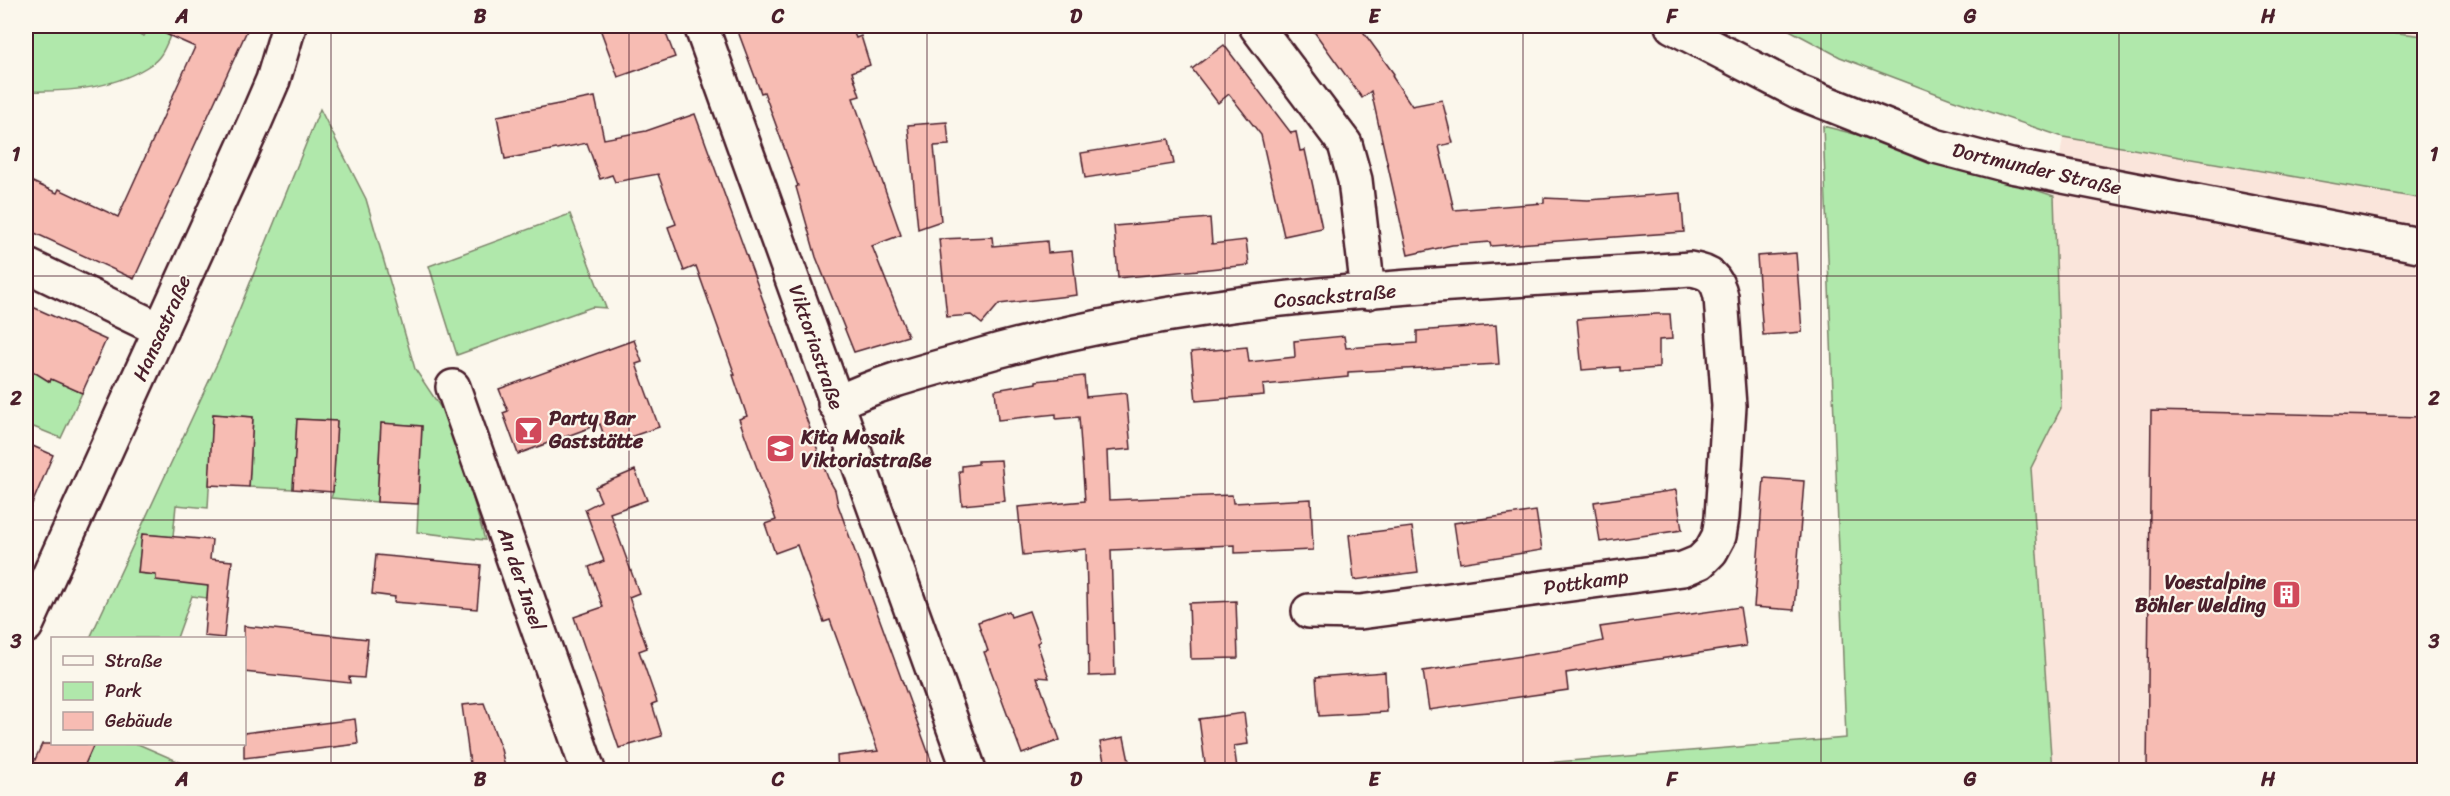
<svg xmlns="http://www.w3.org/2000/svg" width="2450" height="796" font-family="Sriracha,sans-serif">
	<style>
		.built { fill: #fae5db }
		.green { fill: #b0e8ab; stroke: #7d846b; stroke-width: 1.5 }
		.building { fill: #f7bcb3; stroke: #4a1f2b; stroke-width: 1.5 }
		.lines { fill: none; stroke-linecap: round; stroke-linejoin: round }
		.minor-casing { stroke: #4a1f2b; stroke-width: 38 }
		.secondary-casing { stroke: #4a1f2b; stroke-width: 38 }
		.minor { stroke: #fbf7ec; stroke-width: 33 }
		.secondary { stroke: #fbf7ec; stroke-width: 33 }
		.grid { fill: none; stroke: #4a1f2b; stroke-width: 1.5; stroke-opacity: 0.55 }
		.labels { text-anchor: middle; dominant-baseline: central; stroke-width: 4.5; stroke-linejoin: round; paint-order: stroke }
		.street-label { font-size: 20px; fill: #4a1f2b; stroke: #fbf7ec }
		.poi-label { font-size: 20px; font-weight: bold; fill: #4a1f2b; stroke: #fbf7ec; text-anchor: start }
		.neatline { fill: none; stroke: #4a1f2b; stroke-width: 2 }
		.grid-label { font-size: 20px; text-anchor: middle; font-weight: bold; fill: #4a1f2b }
	</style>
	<rect width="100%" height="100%" fill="#fbf7ec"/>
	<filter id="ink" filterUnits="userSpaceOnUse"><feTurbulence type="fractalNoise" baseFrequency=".0167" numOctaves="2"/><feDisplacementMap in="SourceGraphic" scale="12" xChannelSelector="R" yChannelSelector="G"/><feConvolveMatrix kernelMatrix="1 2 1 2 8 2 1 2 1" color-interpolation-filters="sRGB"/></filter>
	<g filter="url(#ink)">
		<polygon class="built" points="1838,26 2424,26 2424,770 2052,770 2031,468 2061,408 2054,196 2063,137 1951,99"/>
		<g class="green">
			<path d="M26 26H120L144 36 149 26 170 36C166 45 162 57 153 63 116 89 68 92 26 91Z"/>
			<polygon points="1782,26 2339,26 2424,36 2424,199 2063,137 1951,99 1840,57"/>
			<polygon points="320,109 366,199 415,369 451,423 485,540 417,532 422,426 381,423 377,502 331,498 333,491 337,421 297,419 293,489 249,487 253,417 213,414 208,508 176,505 173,537 142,534 138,573 156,575 156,580 208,580 207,598 192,596 177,638 90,638 221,355"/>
			<polygon points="1823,126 1894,144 2054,196 2061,408 2031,468 2052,770 1460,770 1846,738"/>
			<polygon points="570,214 606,308 592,307 457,355 429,266"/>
			<polygon points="26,367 82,393 61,438 26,424"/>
			<polygon points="94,744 138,744 198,770 82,770"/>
		</g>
		<g class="building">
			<polygon points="148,26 249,26 134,279 26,229 26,179 57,193 59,189 118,217 195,47"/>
			<polygon points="599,26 663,26 675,57 618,77"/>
			<polygon points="736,26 851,26 856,38 861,36 870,65 852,72 860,96 853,98 901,235 872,246 908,336 854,352 816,257 796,187 798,186 764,92 761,93"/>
			<polygon points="1310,26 1359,26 1394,74 1392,76 1412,106 1442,100 1453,143 1439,146 1454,210 1544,203 1544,198 1588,200 1681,193 1684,232 1491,246 1490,242 1452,245 1408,255 1371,91 1362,98"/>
			<polygon points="1224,45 1291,133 1296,132 1300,151 1305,150 1322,228 1284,236 1261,135 1229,94 1218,103 1192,69"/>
			<polygon points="595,97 604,139 646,131 695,114 828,478 835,490 838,505 935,771 838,771 837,756 878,751 830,620 824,622 797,545 775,553 765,524 776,520 739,419 747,416 733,375 735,375 696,266 684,271 668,227 676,224 658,174 615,182 612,175 600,179 587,143 505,159 497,116"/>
			<polygon points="947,122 949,145 934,146 941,221 918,229 908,125"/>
			<polygon points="1169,139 1174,164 1085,178 1081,153"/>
			<polygon points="1210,218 1212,244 1246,240 1249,265 1118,278 1114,226"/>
			<polygon points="992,237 993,246 1047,241 1048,253 1072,251 1077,295 999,304 982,324 971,315 947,317 939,239"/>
			<polygon points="1796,253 1802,332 1763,335 1757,256"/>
			<polygon points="26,304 106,340 82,393 51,379 50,382 26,367"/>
			<polygon points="1657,314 1670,314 1672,339 1659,340 1659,368 1620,371 1620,367 1582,370 1577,319"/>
			<polygon points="1496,325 1499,364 1348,372 1348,377 1263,385 1264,395 1196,401 1191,352 1247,347 1249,362 1295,357 1294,341 1344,336 1346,348 1417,343 1417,331"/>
			<polygon points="634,340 642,362 636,364 659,427 607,445 600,424 518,454 503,413 508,411 499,389"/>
			<polygon points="1084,376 1086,397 1126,393 1131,449 1107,451 1109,500 1232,495 1233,503 1311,499 1313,550 1235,553 1235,545 1111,550 1115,675 1089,676 1086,549 1023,555 1018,507 1085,501 1079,417 1056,419 1056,414 998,420 995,390 1036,383 1036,381"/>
			<polygon points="2151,411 2424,417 2424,771 2147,771"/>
			<polygon points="213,414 253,417 249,487 209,485"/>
			<polygon points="297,419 337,421 333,492 293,489"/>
			<polygon points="381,423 422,426 418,504 377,502"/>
			<polygon points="26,443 53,455 26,518"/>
			<polygon points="1001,460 1005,501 962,505 959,471 962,471 962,466 978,464 978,461"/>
			<polygon points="635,470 647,500 610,513 639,593 629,597 647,648 639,651 657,702 652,704 662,736 619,748 574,617 603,607 589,567 604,561 585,509 601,501 595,487"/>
			<polygon points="1764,478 1804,481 1794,610 1754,607"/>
			<polygon points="1676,490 1682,530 1600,542 1594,502"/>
			<polygon points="1536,511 1542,550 1460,563 1454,523"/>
			<polygon points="1412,527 1418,572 1354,580 1349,535"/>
			<polygon points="142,534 212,540 210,559 232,561 224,638 204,636 208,586 156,580 156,575 138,573"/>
			<polygon points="376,555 481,565 477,609 394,602 395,597 372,594"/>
			<polygon points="1236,601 1238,658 1191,659 1189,603"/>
			<polygon points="1740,607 1746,646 1566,673 1568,690 1429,710 1423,671 1561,650 1603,641 1600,627"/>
			<polygon points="1009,611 1011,617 1029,611 1040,641 1037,643 1049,678 1037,677 1060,740 1022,754 984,652 988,651 978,622"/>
			<polygon points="244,626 368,639 364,678 349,677 350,683 244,672"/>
			<polygon points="1385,672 1387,712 1319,716 1316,677"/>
			<polygon points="484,703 501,749 506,771 471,771 462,705"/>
			<polygon points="1244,713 1248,744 1234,746 1237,768 1206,771 1199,719"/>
			<polygon points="355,719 358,744 244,758 244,733"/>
			<polygon points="1124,737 1131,771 1106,771 1100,742"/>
			<polygon points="42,744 94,744 82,771 30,771"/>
		</g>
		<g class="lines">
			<defs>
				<g id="minor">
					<polyline points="701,26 969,770"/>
					<polyline points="1256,26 1345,144 1355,180 1368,292"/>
					<polyline points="26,265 161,330"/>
					<polyline points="453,387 588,770"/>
					<path d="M835 404C880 382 925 371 972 358 1204 290 1451 285 1690 269 1710 272 1717 278 1721 297L1729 406 1722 517 1719 536 1711 551 1700 562 1683 569 1360 612 1309 611"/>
					<polyline points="26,626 254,124 273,80 289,26"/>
				</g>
				<polyline id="secondary" points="1672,26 1799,92 1935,146 2011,166 2424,246"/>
			</defs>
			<use href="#minor" class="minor-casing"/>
			<use href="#secondary" class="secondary-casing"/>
			<use href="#minor" class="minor"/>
			<use href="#secondary" class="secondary"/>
		</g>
	</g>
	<path class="grid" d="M331 26V770M629 26V770M927 26V770M1225 26V770M1523 26V770M1821 26V770M2119 26V770M26 276H2424M26 520H2424"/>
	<defs>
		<symbol id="bar-square" viewBox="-11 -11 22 22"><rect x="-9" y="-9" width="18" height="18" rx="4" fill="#d1495b" stroke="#fbf7ec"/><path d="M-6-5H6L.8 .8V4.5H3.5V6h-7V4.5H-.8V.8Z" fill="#fff"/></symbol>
		<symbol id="school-square" viewBox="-11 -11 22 22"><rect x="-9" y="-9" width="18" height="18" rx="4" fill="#d1495b" stroke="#fbf7ec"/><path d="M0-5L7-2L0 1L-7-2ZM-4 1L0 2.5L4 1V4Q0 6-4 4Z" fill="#fff"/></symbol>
		<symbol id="building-square" viewBox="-11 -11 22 22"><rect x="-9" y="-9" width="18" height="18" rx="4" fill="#d1495b" stroke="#fbf7ec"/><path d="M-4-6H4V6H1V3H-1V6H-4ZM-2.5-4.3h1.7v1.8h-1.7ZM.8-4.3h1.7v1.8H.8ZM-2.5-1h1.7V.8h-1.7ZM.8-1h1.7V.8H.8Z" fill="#fff"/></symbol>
	</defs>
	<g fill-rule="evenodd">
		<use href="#bar-square" x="512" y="414" width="33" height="33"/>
		<use href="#school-square" x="764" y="432" width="33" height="33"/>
		<use href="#building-square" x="2270" y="578" width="33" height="33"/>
	</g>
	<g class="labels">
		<g class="street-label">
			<text transform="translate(2037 169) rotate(13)">Dortmunder Straße</text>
			<text transform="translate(1335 296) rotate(-5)">Cosackstraße</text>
			<text transform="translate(162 328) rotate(-66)">Hansastraße</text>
			<text transform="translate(816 347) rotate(71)">Viktoriastraße</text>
			<text transform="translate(521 579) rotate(71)">An der Insel</text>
			<text transform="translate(1586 582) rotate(-8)">Pottkamp</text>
		</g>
		<g class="poi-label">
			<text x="549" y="418">Party Bar<tspan x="549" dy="23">Gaststätte</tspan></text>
			<text x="801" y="437">Kita Mosaik<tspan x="801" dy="23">Viktoriastraße</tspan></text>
			<text x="2266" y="582" text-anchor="end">Voestalpine<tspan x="2266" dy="23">Böhler Welding</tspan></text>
		</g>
	</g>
	<rect width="2450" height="796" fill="none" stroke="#fbf7ec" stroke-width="66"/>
	<rect x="51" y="637" width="195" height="108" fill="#fbf7ec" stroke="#b4a19f" stroke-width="1.5"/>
	<rect x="63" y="656" width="30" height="9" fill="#fbf7ec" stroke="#b4a19f" stroke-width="1.5"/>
	<text x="105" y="667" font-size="18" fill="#4a1f2b">Straße</text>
	<rect x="63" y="682" width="30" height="18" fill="#b0e8ab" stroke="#b4a19f" stroke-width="1.5"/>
	<text x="105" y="697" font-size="18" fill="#4a1f2b">Park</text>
	<rect x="63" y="712" width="30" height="18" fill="#f7bcb3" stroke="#b4a19f" stroke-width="1.5"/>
	<text x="105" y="727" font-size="18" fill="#4a1f2b">Gebäude</text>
	<rect x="33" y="33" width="2384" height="730" class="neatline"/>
	<g class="grid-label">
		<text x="182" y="23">A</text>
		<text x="480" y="23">B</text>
		<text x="778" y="23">C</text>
		<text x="1076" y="23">D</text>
		<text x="1374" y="23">E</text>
		<text x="1672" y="23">F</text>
		<text x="1970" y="23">G</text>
		<text x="2268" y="23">H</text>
		<text x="16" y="161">1</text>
		<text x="2434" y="161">1</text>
		<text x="16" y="405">2</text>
		<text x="2434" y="405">2</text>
		<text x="16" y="648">3</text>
		<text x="2434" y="648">3</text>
		<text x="182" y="786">A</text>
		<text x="480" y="786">B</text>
		<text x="778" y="786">C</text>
		<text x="1076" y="786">D</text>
		<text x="1374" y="786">E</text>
		<text x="1672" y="786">F</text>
		<text x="1970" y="786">G</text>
		<text x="2268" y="786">H</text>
	</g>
</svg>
